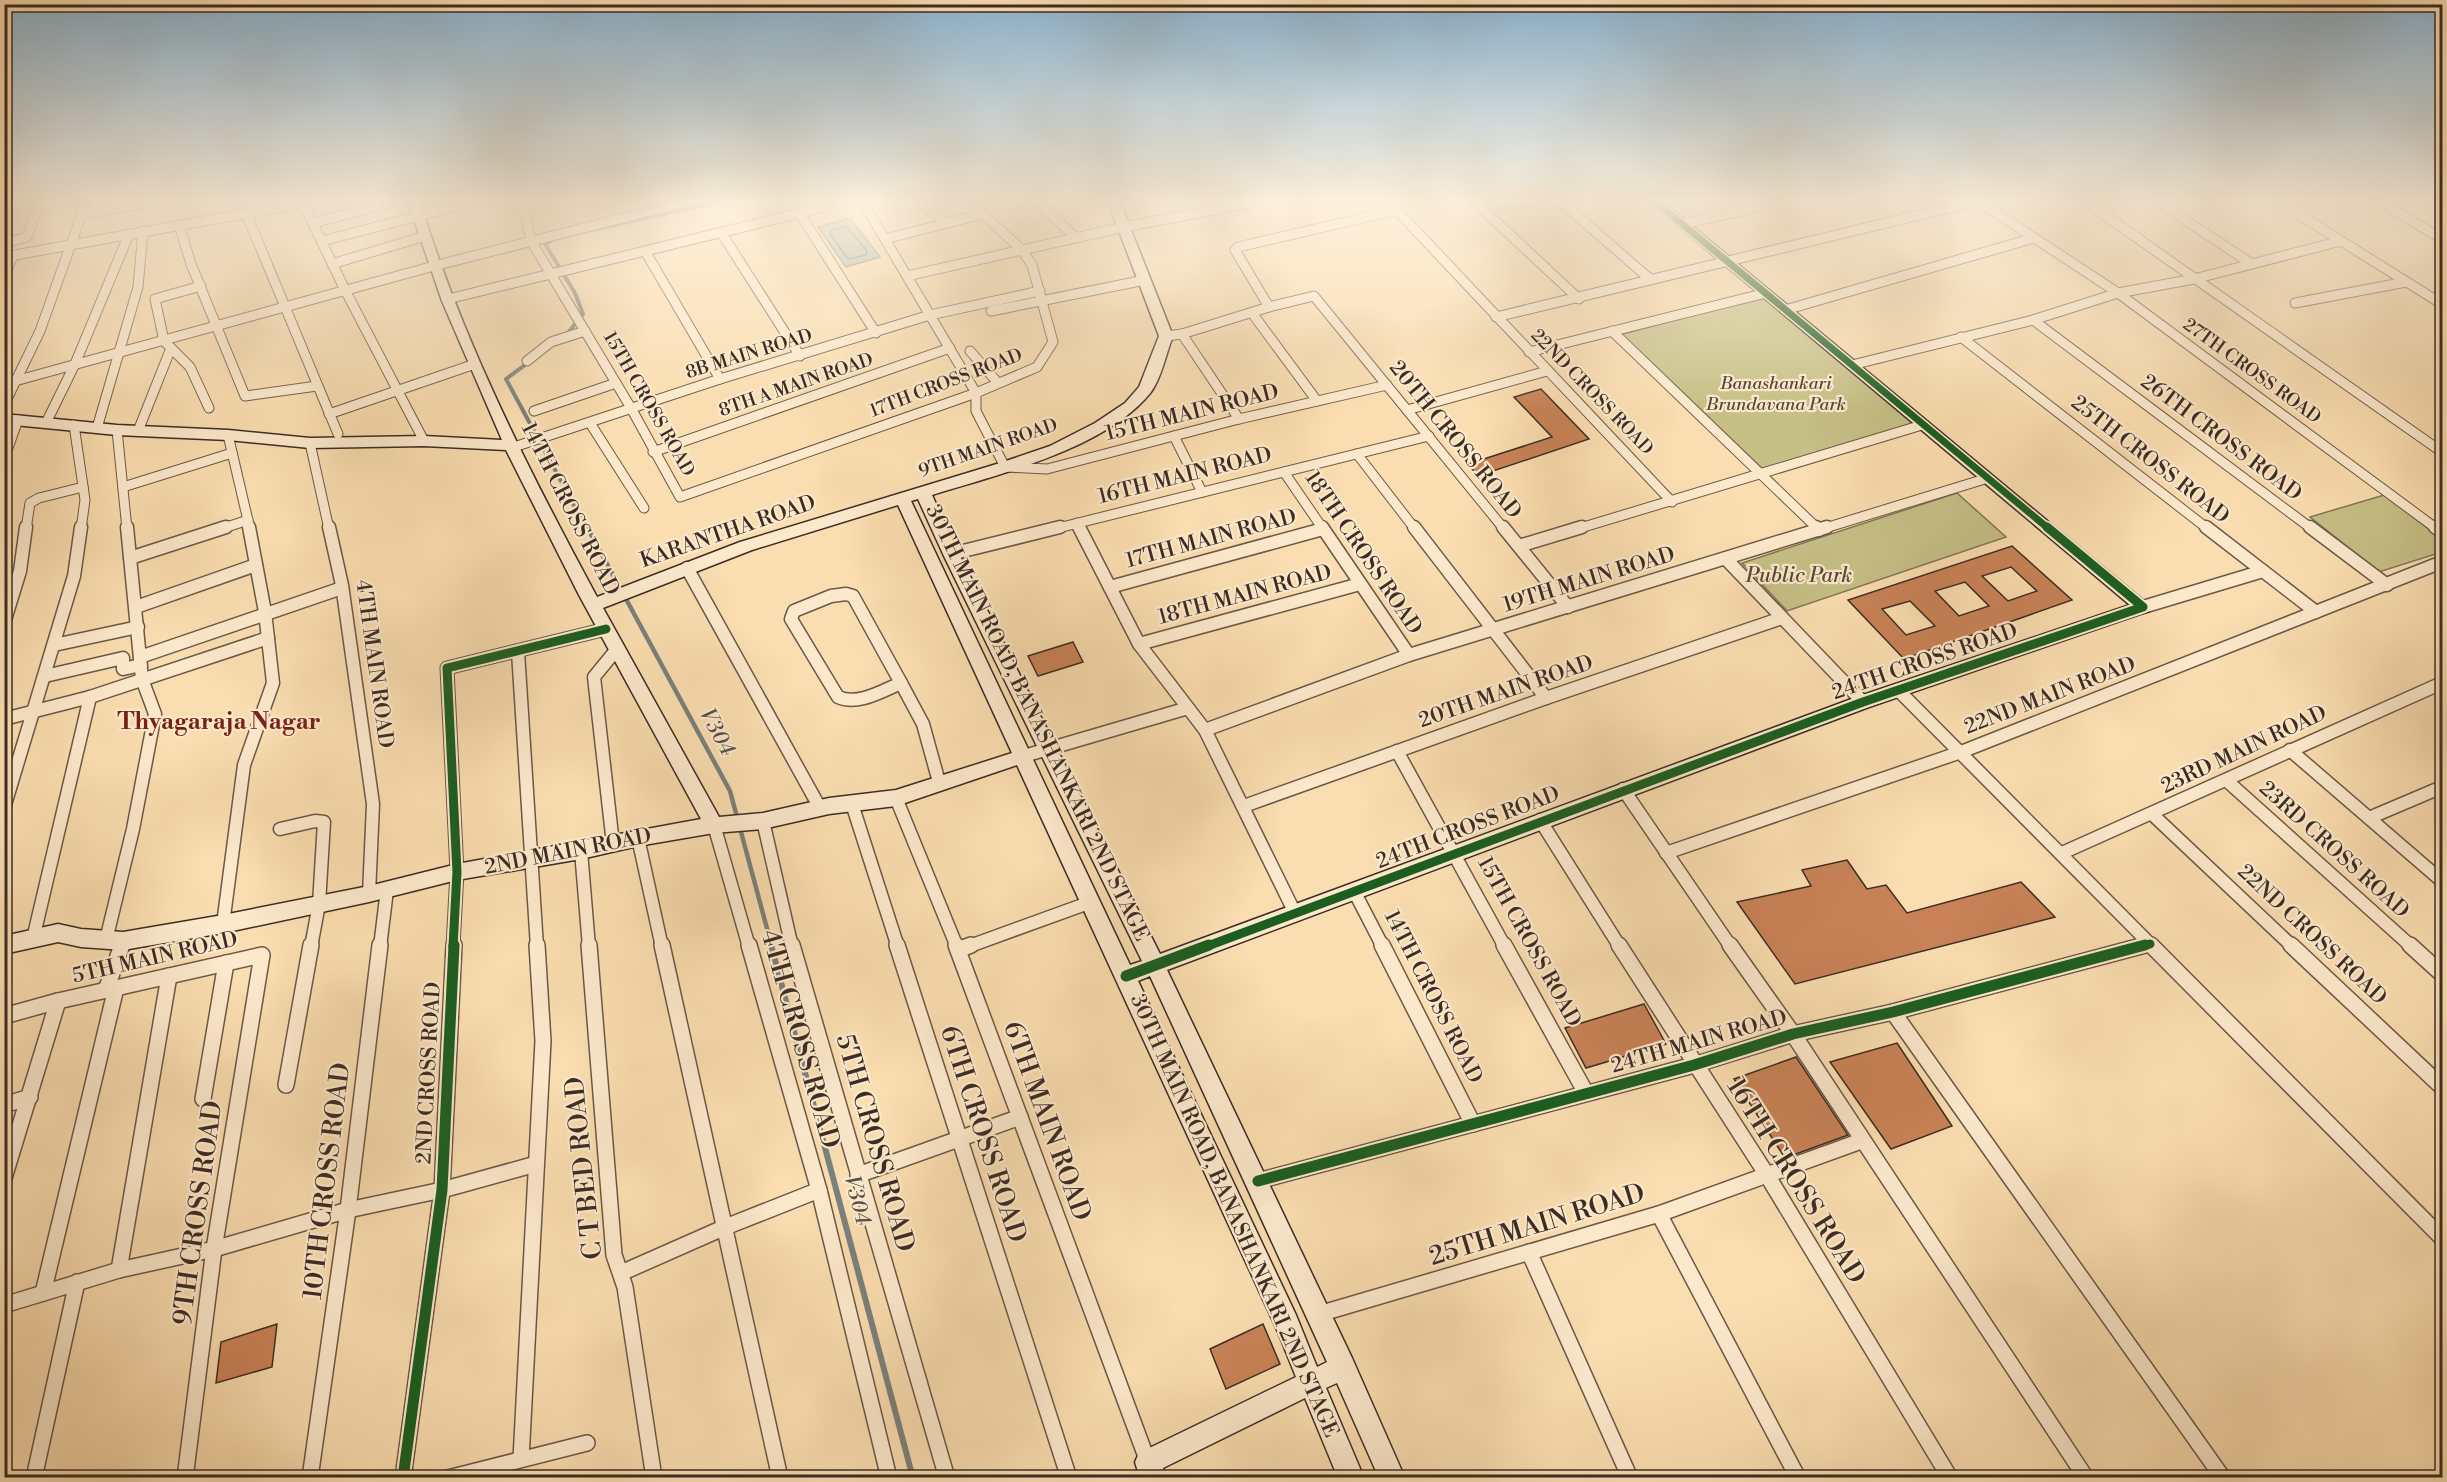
<svg xmlns="http://www.w3.org/2000/svg" width="2447" height="1482" font-family="'Libre Bodoni',serif">
	<style>
		.green { fill: #c6bf86; stroke: #817655; stroke-width: 1.5 }
		.water { fill: #a3b9b7; stroke: #7a817c; stroke-width: 1.5 }
		.lines { fill: none; stroke-linecap: round; stroke-linejoin: round }
		.shore { stroke: #70726e; stroke-width: 1.5 }
		.stream-far2 { stroke: #7a817c; stroke-width: 4 }
		.stream-far1 { stroke: #7a817c; stroke-width: 4.5 }
		.stream { stroke: #7a817c; stroke-width: 6 }
		.building { fill: #c98257; stroke: #3c2c24; stroke-width: 1.5; fill-rule: evenodd }
		.street-far2-casing { stroke: #6c5847; stroke-width: 11 }
		.street-far1-casing { stroke: #6c5847; stroke-width: 15 }
		.street-casing { stroke: #6c5847; stroke-width: 18 }
		.secondary-casing { stroke: #3c2c24; stroke-width: 3 }
		.street-far2 { stroke: #fce9cc; stroke-width: 9 }
		.street-far1 { stroke: #fce9cc; stroke-width: 12 }
		.street { stroke: #fce9cc; stroke-width: 15 }
		.secondary { fill: #fce9cc; fill-rule: evenodd }
		.cycleway-far2-casing { stroke: #fce9cc; stroke-width: 10 }
		.cycleway-far1-casing { stroke: #fce9cc; stroke-width: 13 }
		.cycleway-casing { stroke: #fce9cc; stroke-width: 15 }
		.cycleway-far2 { stroke: #1b5e20; stroke-width: 7 }
		.cycleway-far1 { stroke: #1b5e20; stroke-width: 9 }
		.cycleway { stroke: #1b5e20; stroke-width: 11 }
		.labels { text-anchor: middle; dominant-baseline: central; stroke-width: 4.5; stroke-linejoin: round; paint-order: stroke }
		.far-street-label { font-size: 18px; fill: #3c2c24; stroke: #fce9cc }
		.far-park-label { font-size: 18px; font-style: italic; fill: #584938; stroke: #fce9cc }
		.street-label { font-size: 21px; fill: #3c2c24; stroke: #fce9cc }
		.park-label { font-size: 21px; font-style: italic; fill: #584938; stroke: #fce9cc }
		.water-label { font-size: 22px; font-style: italic; fill: #564f49; stroke: #fce9cc }
		.quarter-label { font-size: 24px; font-weight: bold; fill: #7a1f14; stroke: #fce9cc }
		.near-street-label { font-size: 26px; fill: #3c2c24; stroke: #fce9cc }
	</style>
	<rect width="100%" height="100%" fill="#faddb0"/>
	<filter id="stains"><feTurbulence type="fractalNoise" baseFrequency=".00333" numOctaves="4"/><feColorMatrix values="0 0 0 0 .2 0 0 0 0 .09 0 0 0 0 .02 0 0 0 .5 -.17"/></filter>
	<radialGradient id="worn" r=".72"><stop offset=".6" stop-color="#630" stop-opacity="0"/><stop offset="1" stop-color="#630" stop-opacity=".3"/></radialGradient>
	<g class="green">
		<polygon points="1765,295 1915,424 1760,473 1620,335"/>
		<polygon points="1957,493 2006,537 1787,611 1742,563"/>
		<polygon points="2384,495 2442,539 2442,552 2379,572 2310,517"/>
	</g>
	<polygon class="water" points="850,218 880,257 846,267 818,227"/>
	<g class="lines">
		<polygon class="shore" points="846,226 867,251 866,255 848,259 830,234 831,230"/>
		<g class="stream-far2">
			<polyline points="593,230 716,202"/>
			<polyline points="552,240 545,244 575,293 583,314 567,334"/>
			<polyline points="529,362 506,379 587,529"/>
		</g>
		<polyline class="stream-far1" points="587,527 730,791 772,947"/>
		<polyline class="stream" points="771,945 913,1478"/>
	</g>
	<g class="building">
		<polygon points="1541,389 1589,439 1478,476 1468,464 1552,437 1514,397"/>
		<path d="M2012 546 2072 600 1904 659 1848 600ZM2011 567 2037 591 2008 601 1982 576ZM1965 582 1989 606 1959 616 1935 591ZM1910 601 1935 626 1906 635 1882 609Z"/>
		<polygon points="1073,642 1083,662 1038,676 1028,656"/>
		<polygon points="1847,860 1867,889 1886,885 1907,913 2021,882 2055,917 1795,984 1737,902 1811,886 1802,870"/>
		<polygon points="1644,1004 1666,1044 1586,1068 1565,1028"/>
		<polygon points="1897,1043 1952,1126 1891,1149 1830,1062"/>
		<polygon points="1796,1057 1848,1135 1785,1158 1734,1079"/>
		<polygon points="277,1324 272,1367 216,1383 221,1342"/>
		<polygon points="1263,1324 1280,1364 1226,1389 1210,1349"/>
	</g>
	<g class="lines">
		<defs>
			<g id="street-far2">
				<polyline points="523,202 531,241 631,408 680,497 976,393 1037,367 1053,342 1032,265 1022,250 970,202"/>
				<polyline points="863,202 976,393 976,411 1005,467 1047,469 1239,419 1387,385"/>
				<polyline points="920,202 947,223"/>
				<polyline points="1038,202 1076,238"/>
				<polyline points="1389,202 1672,502"/>
				<polyline points="1475,202 1579,299"/>
				<polyline points="1561,202 1650,279"/>
				<polyline points="1980,202 2118,293 2437,529"/>
				<polyline points="2086,202 2442,452"/>
				<polyline points="2158,202 2252,264"/>
				<polyline points="2279,202 2442,304"/>
				<polyline points="2381,202 2442,239"/>
				<polyline points="303,203 345,290 424,441"/>
				<polyline points="4,207 25,202"/>
				<polyline points="809,211 823,207 830,202"/>
				<polyline points="246,213 338,434"/>
				<polyline points="81,214 154,202"/>
				<polyline points="800,214 876,333"/>
				<polyline points="313,223 393,202"/>
				<polyline points="1683,224 1780,202"/>
				<polyline points="179,225 191,264 245,396 317,386"/>
				<polyline points="722,234 800,356"/>
				<polyline points="885,239 983,214"/>
				<polyline points="322,241 472,202"/>
				<polyline points="4,243 27,237 39,202"/>
				<polyline points="645,251 720,379"/>
				<polyline points="4,257 309,202"/>
				<polyline points="332,264 425,236"/>
				<polyline points="4,276 13,256"/>
				<polyline points="907,276 1124,227 1256,202"/>
				<polyline points="201,286 155,299 164,341 190,367 209,408"/>
				<polyline points="448,299 809,211 803,202"/>
				<polyline points="2295,303 2406,282"/>
				<polyline points="1269,307 1235,250 1238,247 1397,210"/>
				<polyline points="1785,310 2034,238"/>
				<polyline points="991,311 1145,280"/>
				<polyline points="1252,313 1317,401"/>
				<polyline points="1496,317 1973,202"/>
				<polyline points="2033,320 2312,529"/>
				<polyline points="1612,331 1818,529"/>
				<polyline points="1182,334 1239,419"/>
				<polyline points="1166,336 1182,334 1269,307 1314,296 1504,529"/>
				<polyline points="1961,337 2208,529"/>
				<polyline points="970,351 998,383"/>
				<polyline points="1529,352 1766,293"/>
				<polyline points="527,361 551,342 585,331"/>
				<polyline points="1852,365 2033,320 2118,293 2194,279 2341,241"/>
				<polyline points="4,384 434,266 686,202"/>
				<polyline points="4,405 40,331 86,202"/>
				<polyline points="1407,410 1547,371"/>
				<polyline points="534,411 616,383"/>
				<polyline points="329,414 475,364"/>
				<polyline points="46,423 75,364 129,234"/>
				<polyline points="590,423 644,508"/>
				<polyline points="74,425 85,500 81,529"/>
				<polyline points="97,428 138,287 143,231"/>
				<polyline points="117,430 127,529"/>
				<polyline points="138,431 171,348"/>
				<polyline points="228,435 250,529"/>
				<polyline points="1174,436 1202,492"/>
				<polyline points="310,443 329,529"/>
				<polyline points="511,448 720,379 930,315 1040,291"/>
				<polyline points="653,452 950,348"/>
				<polyline points="1357,454 1415,529"/>
				<polyline points="4,459 18,420"/>
				<polyline points="1284,472 1323,529"/>
				<polyline points="123,487 232,453"/>
				<polyline points="1077,523 1080,529"/>
				<polyline points="26,529 30,503 39,498 83,487"/>
				<polyline points="221,529 248,520"/>
				<polyline points="1054,529 1429,436"/>
				<polyline points="1577,529 1922,425"/>
				<polyline points="1822,529 1988,478"/>
			</g>
			<g id="street-far1">
				<polyline points="329,527 342,585 373,804 369,894"/>
				<polyline points="1079,527 1139,644 1205,730 1295,913"/>
				<polyline points="1322,527 1409,655"/>
				<polyline points="1414,527 1546,698"/>
				<polyline points="1503,527 1568,607"/>
				<polyline points="1816,527 1819,530"/>
				<polyline points="2206,527 2316,612"/>
				<polyline points="2310,527 2387,585"/>
				<polyline points="2435,527 2442,532"/>
				<polyline points="1519,546 1582,527"/>
				<polyline points="951,554 1060,527"/>
				<polyline points="130,558 226,527"/>
				<polyline points="1726,559 1863,702"/>
				<polyline points="687,568 820,808"/>
				<polyline points="1110,587 1323,529"/>
				<path d="M846 594 853 596 901 683C882 691 858 706 838 697L791 619 794 611 831 596Z"/>
				<polyline points="136,607 256,565"/>
				<polyline points="2143,607 2263,571"/>
				<polyline points="4,623 20,571 26,527"/>
				<polyline points="1139,644 1360,584"/>
				<polyline points="54,645 138,627"/>
				<polyline points="518,652 537,947"/>
				<polyline points="140,657 342,588"/>
				<polyline points="45,676 123,658 123,669 141,665"/>
				<polyline points="901,683 923,724 939,782"/>
				<polyline points="1899,691 2153,947"/>
				<polyline points="4,719 90,697 268,638"/>
				<polyline points="1205,730 1409,655 1827,527"/>
				<polyline points="2290,750 2442,881"/>
				<polyline points="1397,751 1505,947"/>
				<polyline points="1024,756 1188,708"/>
				<polyline points="2226,780 2412,947"/>
				<polyline points="1623,789 1731,947"/>
				<polyline points="896,798 957,947"/>
				<polyline points="852,804 898,947"/>
				<polyline points="1244,806 1546,698 1782,618"/>
				<polyline points="4,808 74,576 81,527"/>
				<polyline points="2152,814 2293,947"/>
				<polyline points="2369,818 2442,787"/>
				<polyline points="1540,820 1620,947"/>
				<polyline points="763,821 792,947"/>
				<polyline points="714,825 749,947"/>
				<polyline points="280,829 315,821 324,822 319,904 311,947"/>
				<polyline points="638,838 662,947"/>
				<polyline points="613,844 594,677 617,649"/>
				<polyline points="581,851 589,947"/>
				<polyline points="1666,853 1961,752 2442,562"/>
				<polyline points="2062,853 2442,683"/>
				<polyline points="1354,891 1383,947"/>
				<polyline points="223,924 244,765 273,683 265,612 249,527"/>
				<polyline points="33,939 90,697"/>
				<polyline points="106,940 133,829 155,714 142,679 127,527"/>
				<polyline points="121,947 123,941"/>
				<polyline points="380,947 387,890"/>
				<polyline points="453,947 457,872 447,668 606,629"/>
				<polyline points="967,947 1091,902"/>
				<polyline points="2139,947 2150,944"/>
			</g>
			<g id="street">
				<polyline points="589,945 614,1255 625,1287 654,1478"/>
				<polyline points="662,945 780,1478"/>
				<polyline points="749,945 819,1190 889,1478"/>
				<polyline points="792,945 947,1478"/>
				<polyline points="897,945 1069,1478"/>
				<polyline points="956,945 1148,1462"/>
				<polyline points="1382,945 1473,1124"/>
				<polyline points="1504,945 1586,1093"/>
				<polyline points="1619,945 1767,1175 1950,1478"/>
				<polyline points="1730,945 1793,1034 2086,1478"/>
				<polyline points="2151,945 2442,1238"/>
				<polyline points="2291,945 2442,1087"/>
				<polyline points="2410,945 2442,974"/>
				<polyline points="958,950 971,945"/>
				<polyline points="106,990 122,945"/>
				<polyline points="1893,1012 2223,1478"/>
				<polyline points="4,1016 58,1001 262,955 214,1249 185,1478"/>
				<polyline points="286,1085 311,945"/>
				<polyline points="203,1099 226,963"/>
				<polyline points="4,1105 30,1097"/>
				<polyline points="858,1175 1020,1117"/>
				<polyline points="4,1178 58,1001"/>
				<polyline points="1258,1181 1694,1065 1793,1034 1893,1012 2145,945"/>
				<polyline points="1659,1214 1798,1478"/>
				<polyline points="1529,1252 1630,1478"/>
				<polyline points="119,1270 169,976"/>
				<polyline points="621,1273 723,1228 819,1190"/>
				<polyline points="43,1293 116,988"/>
				<polyline points="4,1305 119,1270 214,1249 348,1210 442,1190 536,1164"/>
				<polyline points="1319,1314 1659,1214 1861,1141"/>
				<polyline points="521,1459 543,1041 537,945"/>
				<polyline points="34,1478 77,1282"/>
				<polyline points="310,1478 348,1210 380,945"/>
				<polyline points="403,1478 442,1190 454,945"/>
				<polyline points="448,1478 587,1443"/>
			</g>
			<path id="secondary" d="M408 202H420C462 340 529 471 597 597L740 542 1000 463 1050 446 1095 423 1125 403 1139 387 1159 336 1108 202H1120L1173 336C1166 353 1162 377 1151 392 1106 449 999 474 932 495L959 554 1160 954 1857 697 2130 605 1650 202H1663L2151 607 2149 611 1869 707 1167 970 1352 1358 1405 1478H1379L1337 1383 1326 1388 1364 1478H1338L1305 1398 1163 1468 1166 1478H1140L1135 1462 1139 1453 1296 1377 1278 1332 1017 765 896 806 829 814 763 829 714 833 638 846 581 859 457 880 369 902 223 933 123 950 81 947 58 942 4 954V936L58 924 81 929 123 932 223 915 369 886 457 864 701 819 579 595 506 450 424 446 310 448 228 440 117 435 4 424V414L117 425 228 430 310 438 424 436 502 440 442 301ZM918 499 943 554 1142 961 1130 965 911 501ZM898 505 1012 753 896 790 829 798 763 813 719 817 603 608 752 550ZM1150 976 1327 1362 1317 1367 1296 1315 1138 981Z"/>
		</defs>
		<use href="#street-far2" class="street-far2-casing"/>
		<use href="#street-far1" class="street-far1-casing"/>
		<use href="#street" class="street-casing"/>
		<use href="#secondary" class="secondary-casing"/>
		<use href="#street-far2" class="street-far2"/>
		<use href="#street-far1" class="street-far1"/>
		<use href="#street" class="street"/>
		<use href="#secondary" class="secondary"/>
		<defs>
			<polyline id="cycleway-far2" points="1656,202 2049,529"/>
			<g id="cycleway-far1">
				<polyline points="453,947 457,872 447,668 606,629"/>
				<polyline points="1205,947 1863,702 2143,607 2047,527"/>
				<polyline points="2139,947 2150,944"/>
			</g>
			<g id="cycleway">
				<polyline points="1126,976 1209,945"/>
				<polyline points="1258,1181 1694,1065 1793,1034 1893,1012 2145,945"/>
				<polyline points="403,1478 442,1190 454,945"/>
			</g>
		</defs>
		<use href="#cycleway-far2" class="cycleway-far2-casing"/>
		<use href="#cycleway-far1" class="cycleway-far1-casing"/>
		<use href="#cycleway" class="cycleway-casing"/>
		<use href="#cycleway-far2" class="cycleway-far2"/>
		<use href="#cycleway-far1" class="cycleway-far1"/>
		<use href="#cycleway" class="cycleway"/>
	</g>
	<linearGradient id="sky" x2="0" y2="1"><stop stop-color="#8cb6d4"/><stop offset="0.49" stop-color="#fdf0db"/><stop offset="1" stop-color="#fdf0db" stop-opacity="0"/></linearGradient>
	<rect width="2447" height="409" fill="url(#sky)"/>
	<g class="labels">
		<g class="far-street-label">
			<text transform="translate(749 354) rotate(-17)">8B MAIN ROAD</text>
			<text transform="translate(2252 371) rotate(36)">27TH CROSS ROAD</text>
			<text transform="translate(946 383) rotate(-21)">17TH CROSS ROAD</text>
			<text transform="translate(796 385) rotate(-19)">8TH A MAIN ROAD</text>
			<text transform="translate(1592 392) rotate(46)">22ND CROSS ROAD</text>
			<text transform="translate(649 404) rotate(60)">15TH CROSS ROAD</text>
			<text transform="translate(988 448) rotate(-19)">9TH MAIN ROAD</text>
		</g>
		<g class="far-park-label">
			<text x="1776" y="383">Banashankari<tspan x="1776" dy="21">Brundavana Park</tspan></text>
		</g>
		<g class="street-label">
			<text transform="translate(1192 413) rotate(-14)">15TH MAIN ROAD</text>
			<text transform="translate(2221 438) rotate(37)">26TH CROSS ROAD</text>
			<text transform="translate(1455 440) rotate(51)">20TH CROSS ROAD</text>
			<text transform="translate(2150 460) rotate(38)">25TH CROSS ROAD</text>
			<text transform="translate(1185 476) rotate(-14)">16TH MAIN ROAD</text>
			<text transform="translate(570 509) rotate(63)">14TH CROSS ROAD</text>
			<text transform="translate(728 532) rotate(-19)">KARANTHA ROAD</text>
			<text transform="translate(1211 539) rotate(-15)">17TH MAIN ROAD</text>
			<text transform="translate(1363 553) rotate(56)">18TH CROSS ROAD</text>
			<text transform="translate(1589 580) rotate(-17)">19TH MAIN ROAD</text>
			<text transform="translate(1245 595) rotate(-15)">18TH MAIN ROAD</text>
			<text transform="translate(1925 662) rotate(-19)">24TH CROSS ROAD</text>
			<text transform="translate(374 664) rotate(82)">4TH MAIN ROAD</text>
			<text transform="translate(1506 692) rotate(-19)">20TH MAIN ROAD</text>
			<text transform="translate(2050 696) rotate(-21)">22ND MAIN ROAD</text>
			<text transform="translate(1037 723) rotate(64)">30TH MAIN ROAD, BANASHANKARI 2ND STAGE</text>
			<text transform="translate(2244 750) rotate(-25)">23RD MAIN ROAD</text>
			<text transform="translate(1468 828) rotate(-21)">24TH CROSS ROAD</text>
			<text transform="translate(2334 850) rotate(42)">23RD CROSS ROAD</text>
			<text transform="translate(568 852) rotate(-11)">2ND MAIN ROAD</text>
			<text transform="translate(2312 935) rotate(43)">22ND CROSS ROAD</text>
			<text transform="translate(1529 942) rotate(61)">15TH CROSS ROAD</text>
			<text transform="translate(155 958) rotate(-13)">5TH MAIN ROAD</text>
			<text transform="translate(1433 997) rotate(63)">14TH CROSS ROAD</text>
			<text transform="translate(1699 1042) rotate(-16)">24TH MAIN ROAD</text>
			<text transform="translate(429 1073) rotate(-87)">2ND CROSS ROAD</text>
			<text transform="translate(1234 1216) rotate(66)">30TH MAIN ROAD, BANASHANKARI 2ND STAGE</text>
		</g>
		<g class="park-label">
			<text x="1799" y="576">Public Park</text>
		</g>
		<g class="water-label">
			<text transform="translate(717 732) rotate(61)">V304</text>
			<text transform="translate(857 1200) rotate(75)">V304</text>
		</g>
		<g class="quarter-label">
			<text x="219" y="722">Thyagaraja Nagar</text>
		</g>
		<g class="near-street-label">
			<text transform="translate(800 1039) rotate(74)">4TH CROSS ROAD</text>
			<text transform="translate(1047 1121) rotate(70)">6TH MAIN ROAD</text>
			<text transform="translate(983 1134) rotate(72)">6TH CROSS ROAD</text>
			<text transform="translate(875 1143) rotate(74)">5TH CROSS ROAD</text>
			<text transform="translate(584 1168) rotate(-96)">C T BED ROAD</text>
			<text transform="translate(327 1181) rotate(-83)">10TH CROSS ROAD</text>
			<text transform="translate(1796 1181) rotate(58)">16TH CROSS ROAD</text>
			<text transform="translate(198 1213) rotate(-82)">9TH CROSS ROAD</text>
			<text transform="translate(1537 1225) rotate(-17)">25TH MAIN ROAD</text>
		</g>
	</g>
	<rect width="2447" height="1482" fill="none" stroke="#faddb0" stroke-width="24"/>
	<rect x="6" y="6" width="2435" height="1470" fill="none" stroke="#3c2c24" stroke-width="3"/>
	<rect x="12" y="12" width="2423" height="1458" fill="none" stroke="#3c2c24" stroke-width="1.5"/>
	<rect width="100%" height="100%" filter="url(#stains)"/>
	<rect width="100%" height="100%" fill="url(#worn)"/>
</svg>
